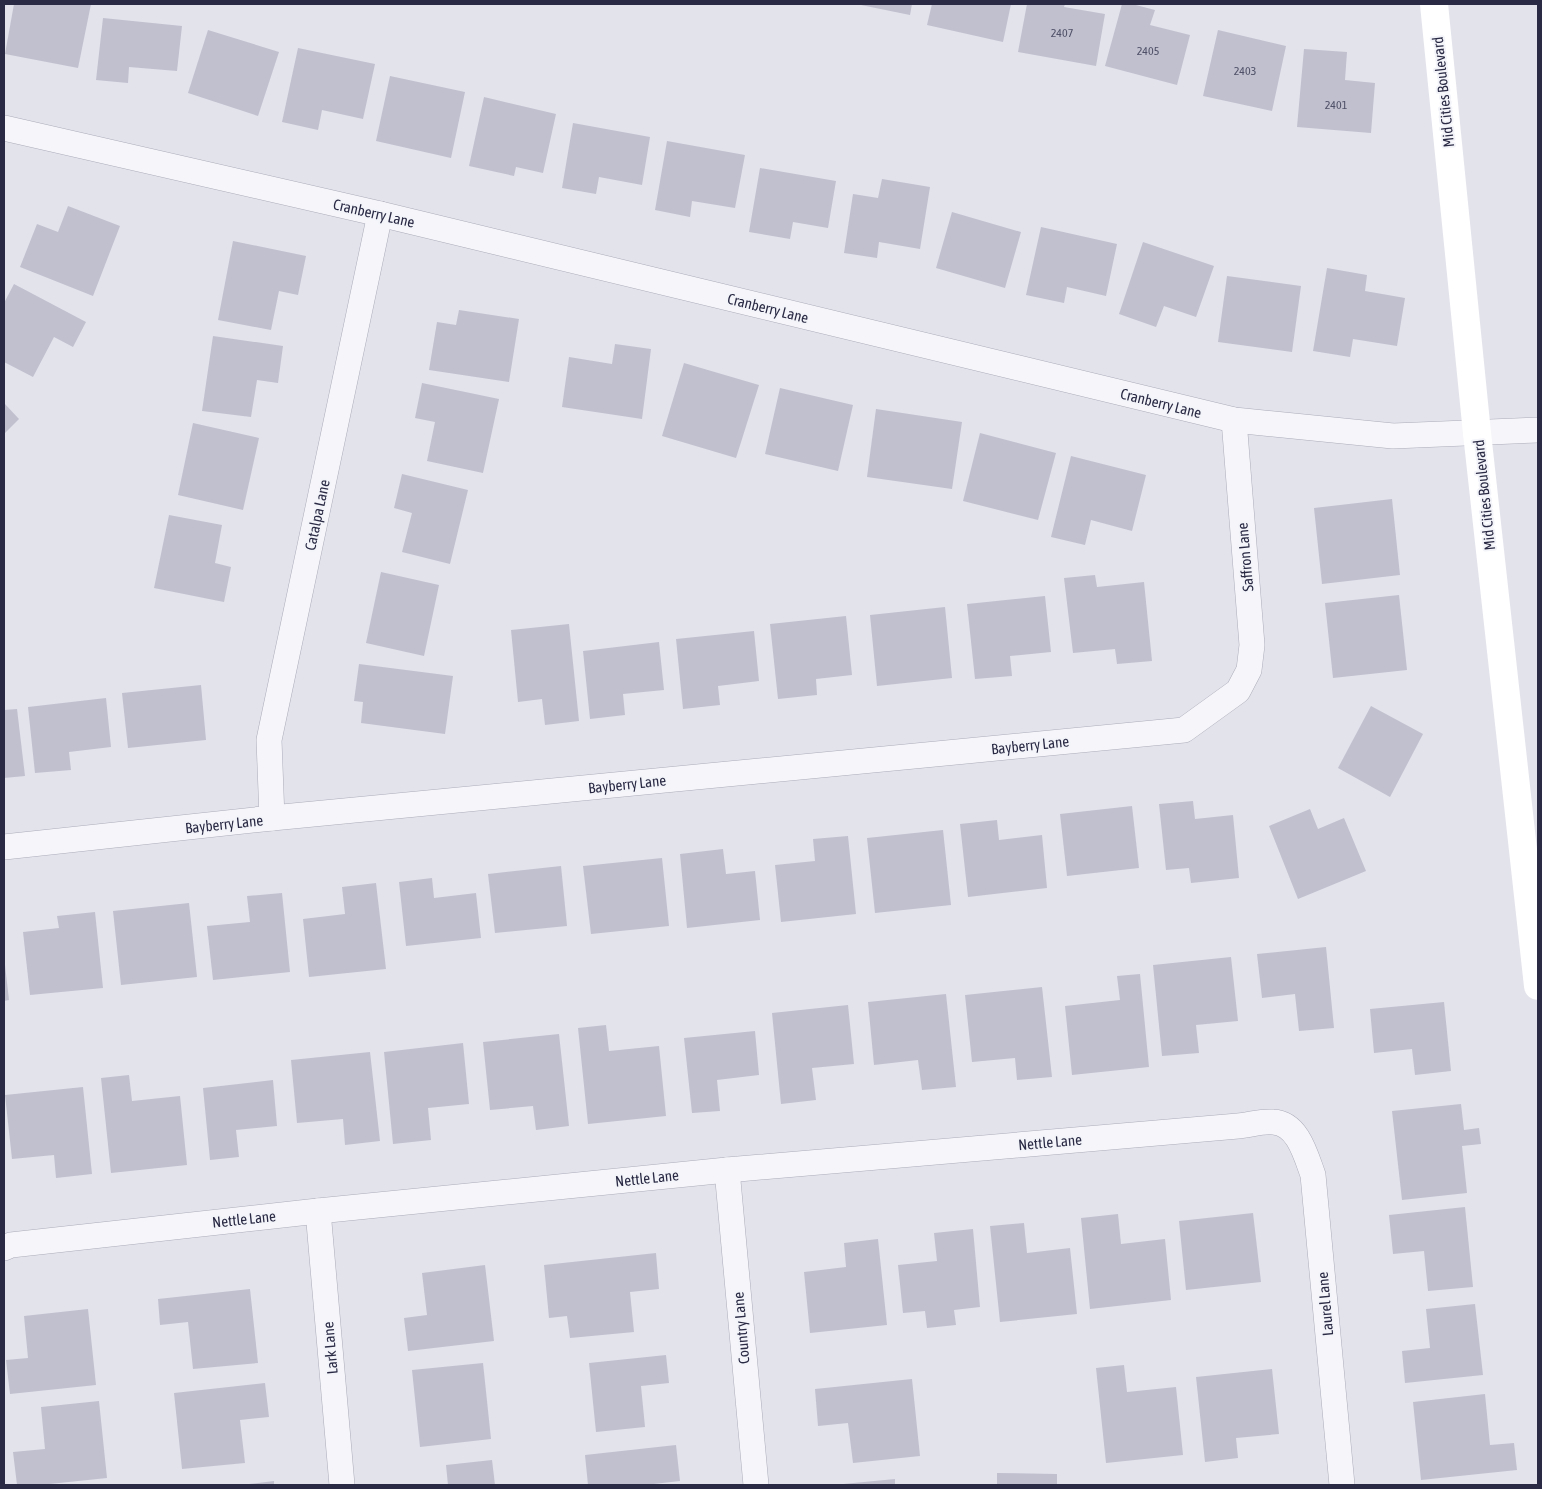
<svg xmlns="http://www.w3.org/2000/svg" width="1542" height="1489" font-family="'Asap Condensed',sans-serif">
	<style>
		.building { fill: #c0c0cf }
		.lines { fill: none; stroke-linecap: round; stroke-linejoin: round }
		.street-casing { stroke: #acacba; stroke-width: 26 }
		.street { stroke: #f6f6fa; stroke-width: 25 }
		.secondary { stroke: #fff; stroke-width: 28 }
		.labels { text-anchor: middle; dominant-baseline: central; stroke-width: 4; stroke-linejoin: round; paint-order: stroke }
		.number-label { font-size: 12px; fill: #505068 }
		.street-label { font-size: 15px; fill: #2a2a45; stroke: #f3f4f9 }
	</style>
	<rect width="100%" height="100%" fill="#e3e3ec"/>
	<g class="building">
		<polygon points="14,4 91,4 78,68 5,54"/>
		<polygon points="856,4 912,4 910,15"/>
		<polygon points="932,4 1011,4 1003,42 927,25"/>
		<polygon points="1027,4 1065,4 1064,7 1105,14 1096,66 1018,52"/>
		<polygon points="1122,4 1132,4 1155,10 1150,25 1190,35 1177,85 1105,66"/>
		<polygon points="103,18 182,26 177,71 129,67 128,83 96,80"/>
		<polygon points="208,30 279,52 258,116 188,93"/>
		<polygon points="1218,30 1286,46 1272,111 1203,96"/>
		<polygon points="298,48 375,64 363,119 322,110 318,130 282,122"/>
		<polygon points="1304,49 1347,52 1345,80 1375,83 1371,133 1297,127"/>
		<polygon points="390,76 465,92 451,158 376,141"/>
		<polygon points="484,97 556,114 543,173 516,167 514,176 469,166"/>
		<polygon points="573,123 650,137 642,185 599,177 596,194 562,188"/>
		<polygon points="667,141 745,155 735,208 692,201 690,217 655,210"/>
		<polygon points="760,168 836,181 828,228 793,222 790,239 749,232"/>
		<polygon points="882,179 930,187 920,249 879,242 877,258 844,253 853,194 878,198"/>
		<polygon points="68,206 120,226 93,296 20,267 37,224 58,232"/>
		<polygon points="952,212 1021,232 1005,288 936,268"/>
		<polygon points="1041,227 1117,244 1106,296 1067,287 1064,303 1026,295"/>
		<polygon points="233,241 306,256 298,295 279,291 271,330 218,320"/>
		<polygon points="1143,242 1214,266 1196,317 1164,306 1156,327 1119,314"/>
		<polygon points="1327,268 1367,275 1365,291 1405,298 1397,346 1353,339 1350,357 1313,351"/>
		<polygon points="1227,276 1301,286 1292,352 1218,342"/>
		<polygon points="14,284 86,322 73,347 54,337 33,377 4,362 4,303"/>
		<polygon points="459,310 519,319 509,382 429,370 437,322 456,325"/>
		<polygon points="213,336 283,346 278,383 257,380 251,417 202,411"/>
		<polygon points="615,344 651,349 642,419 562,407 569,357 612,364"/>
		<polygon points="684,363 759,385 736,458 662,436"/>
		<polygon points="422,383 499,399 483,473 427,461 435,422 415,418"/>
		<polygon points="780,388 853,405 838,471 765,454"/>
		<polygon points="4,403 19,419 4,434"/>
		<polygon points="876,409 962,422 952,489 867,477"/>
		<polygon points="193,423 259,438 243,510 178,495"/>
		<polygon points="980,433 1056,453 1038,520 963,501"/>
		<polygon points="1071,456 1146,475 1132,531 1091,520 1085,545 1051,537"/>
		<polygon points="402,474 468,490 450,564 402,552 412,513 394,508"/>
		<polygon points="1392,499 1400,575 1322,584 1314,508"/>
		<polygon points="169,515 222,525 215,563 231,567 224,602 154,588"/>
		<polygon points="381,572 439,585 424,656 366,643"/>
		<polygon points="1095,575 1097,587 1144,582 1152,661 1117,664 1115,649 1073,653 1064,578"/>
		<polygon points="1399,595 1407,670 1333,678 1325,603"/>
		<polygon points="1045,596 1051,652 1010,656 1012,676 975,679 967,604"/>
		<polygon points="945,607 952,678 877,686 870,615"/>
		<polygon points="846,616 852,675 816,679 817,695 778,699 770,624"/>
		<polygon points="569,624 579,721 545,725 542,699 518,702 511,630"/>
		<polygon points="754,631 759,681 718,686 720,705 683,709 676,639"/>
		<polygon points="659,642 664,690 623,694 625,715 590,719 583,651"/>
		<polygon points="359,664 453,676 445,734 361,723 363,702 354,701"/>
		<polygon points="201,685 206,740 128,748 122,693"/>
		<polygon points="106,698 111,747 69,752 71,770 35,773 28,707"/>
		<polygon points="1371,706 1423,734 1390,797 1338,768"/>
		<polygon points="17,709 25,776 4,778 4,710"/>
		<polygon points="1193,801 1195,819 1233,815 1239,878 1191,883 1189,868 1166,870 1159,804"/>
		<polygon points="1132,806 1139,868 1067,876 1060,814"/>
		<polygon points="1310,809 1318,829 1344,818 1366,871 1298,899 1269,826"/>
		<polygon points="997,820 999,840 1042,835 1047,888 968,897 960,824"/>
		<polygon points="943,830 951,905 875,913 867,838"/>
		<polygon points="848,836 856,914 781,922 775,865 815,861 813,839"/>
		<polygon points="723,849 726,874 755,871 760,920 687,928 680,854"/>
		<polygon points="662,858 669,926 591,934 583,866"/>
		<polygon points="561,866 567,926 495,933 488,874"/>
		<polygon points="432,878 434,898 476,893 481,938 406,946 399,882"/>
		<polygon points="376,883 386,969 309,977 303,919 345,914 342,887"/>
		<polygon points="282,893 290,972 213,980 207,926 250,922 247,896"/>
		<polygon points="189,903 197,977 121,985 113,911"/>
		<polygon points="95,912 103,988 30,995 23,932 59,928 57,916"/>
		<polygon points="1326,947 1334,1028 1299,1031 1295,994 1262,998 1257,954"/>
		<polygon points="1231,957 1238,1021 1196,1025 1199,1053 1162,1056 1153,965"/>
		<polygon points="4,965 5,965 9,1000 4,1001"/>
		<polygon points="1140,974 1149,1067 1072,1075 1065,1006 1120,1000 1117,976"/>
		<polygon points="1042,987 1052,1077 1017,1080 1015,1058 972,1062 965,995"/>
		<polygon points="946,994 956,1087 922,1090 918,1060 874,1065 868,1002"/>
		<polygon points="1444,1002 1451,1071 1415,1075 1412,1049 1374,1053 1370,1009"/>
		<polygon points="848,1005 854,1064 812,1068 816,1100 781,1104 772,1013"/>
		<polygon points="606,1025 609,1051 659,1046 666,1116 588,1124 578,1028"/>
		<polygon points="755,1031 759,1075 717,1080 720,1111 692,1113 684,1038"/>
		<polygon points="559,1034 569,1126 536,1130 533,1106 490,1110 483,1042"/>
		<polygon points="463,1043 469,1104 428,1108 431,1140 393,1144 384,1052"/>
		<polygon points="370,1052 380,1141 345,1145 343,1119 297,1123 291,1060"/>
		<polygon points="129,1075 132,1101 180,1096 187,1165 111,1173 101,1078"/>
		<polygon points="273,1080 277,1126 236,1130 239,1157 210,1160 203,1088"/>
		<polygon points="83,1087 92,1174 56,1178 54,1155 12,1159 5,1095"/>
		<polygon points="1461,1104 1464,1130 1479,1128 1481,1144 1462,1146 1467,1193 1402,1200 1392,1111"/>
		<polygon points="1465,1207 1473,1287 1428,1291 1424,1251 1393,1254 1389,1215"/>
		<polygon points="1253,1213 1261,1282 1186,1290 1179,1221"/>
		<polygon points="1118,1214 1121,1244 1165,1239 1171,1300 1090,1309 1081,1218"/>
		<polygon points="1024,1223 1027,1253 1070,1248 1077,1314 1000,1322 990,1226"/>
		<polygon points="973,1229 980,1307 954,1310 956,1325 927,1328 925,1311 903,1313 898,1265 937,1261 934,1233"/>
		<polygon points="878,1239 887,1325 810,1333 804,1272 846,1267 844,1243"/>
		<polygon points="656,1253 659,1289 630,1292 634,1332 570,1338 567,1316 549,1318 544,1265"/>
		<polygon points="485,1265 494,1341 408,1351 404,1318 427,1315 422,1273"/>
		<polygon points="250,1289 258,1363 193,1369 188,1322 160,1325 158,1299"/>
		<polygon points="1475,1304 1483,1375 1405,1383 1402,1351 1430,1348 1426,1309"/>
		<polygon points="88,1309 96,1385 10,1394 6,1360 28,1358 24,1316"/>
		<polygon points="666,1355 669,1383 641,1386 645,1427 596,1432 589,1363"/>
		<polygon points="483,1363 491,1439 420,1447 412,1370"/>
		<polygon points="1124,1365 1127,1392 1176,1387 1183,1455 1106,1463 1096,1368"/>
		<polygon points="1272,1369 1279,1434 1236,1438 1238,1458 1205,1462 1196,1377"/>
		<polygon points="912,1379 920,1456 853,1463 848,1423 818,1426 815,1389"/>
		<polygon points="265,1383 269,1417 240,1420 245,1463 182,1469 174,1393"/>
		<polygon points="1485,1394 1490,1445 1514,1443 1517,1470 1421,1480 1413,1402"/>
		<polygon points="99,1401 107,1478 40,1485 17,1485 13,1452 45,1449 41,1407"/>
		<polygon points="676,1445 680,1481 645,1485 588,1485 585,1455"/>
		<polygon points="492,1460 495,1485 448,1485 446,1465"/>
		<polygon points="997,1473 1057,1474 1057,1485 997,1485"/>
		<polygon points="895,1479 895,1485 843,1485 843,1484"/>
		<polygon points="274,1481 274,1485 249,1485 249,1484"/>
	</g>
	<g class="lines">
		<defs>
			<g id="street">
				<polyline points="4,128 380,214 1234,420 1393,436 1538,430"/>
				<polyline points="272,818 269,740 380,214"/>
				<polyline points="4,847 272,818 1184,730 1238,691 1249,670 1252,645 1234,420"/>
				<polyline points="727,1170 756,1485"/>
				<polyline points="318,1211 342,1485"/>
				<path d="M4 1248 11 1245 318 1211 727 1170 1238 1126C1249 1125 1262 1121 1273 1122 1298 1123 1306 1156 1313 1175L1342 1485"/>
			</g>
		</defs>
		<use href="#street" class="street-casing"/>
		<use href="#street" class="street"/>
		<polyline class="secondary" points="1434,4 1477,433 1538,986"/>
	</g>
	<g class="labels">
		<g class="number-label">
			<text x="1062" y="33">2407</text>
			<text x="1148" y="51">2405</text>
			<text x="1245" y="71">2403</text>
			<text x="1336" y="105">2401</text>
		</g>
		<g class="street-label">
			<text transform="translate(1443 92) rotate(-96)">Mid Cities Boulevard</text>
			<text transform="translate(374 213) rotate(13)">Cranberry Lane</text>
			<text transform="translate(768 308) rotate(14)">Cranberry Lane</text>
			<text transform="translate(1161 403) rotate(14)">Cranberry Lane</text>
			<text transform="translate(1484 495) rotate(-96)">Mid Cities Boulevard</text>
			<text transform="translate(317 515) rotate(-78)">Catalpa Lane</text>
			<text transform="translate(1245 557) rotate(-95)">Saffron Lane</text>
			<text transform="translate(1030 745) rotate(-6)">Bayberry Lane</text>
			<text transform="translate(627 784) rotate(-6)">Bayberry Lane</text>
			<text transform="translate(224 824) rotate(-6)">Bayberry Lane</text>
			<text transform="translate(1050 1142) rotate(-5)">Nettle Lane</text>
			<text transform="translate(647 1178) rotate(-6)">Nettle Lane</text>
			<text transform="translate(244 1219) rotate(-6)">Nettle Lane</text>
			<text transform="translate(1325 1304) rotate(-95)">Laurel Lane</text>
			<text transform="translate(741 1328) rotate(-95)">Country Lane</text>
			<text transform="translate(330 1348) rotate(-95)">Lark Lane</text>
		</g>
	</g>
	<rect width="1542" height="1489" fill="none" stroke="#2a2a45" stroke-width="10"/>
</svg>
